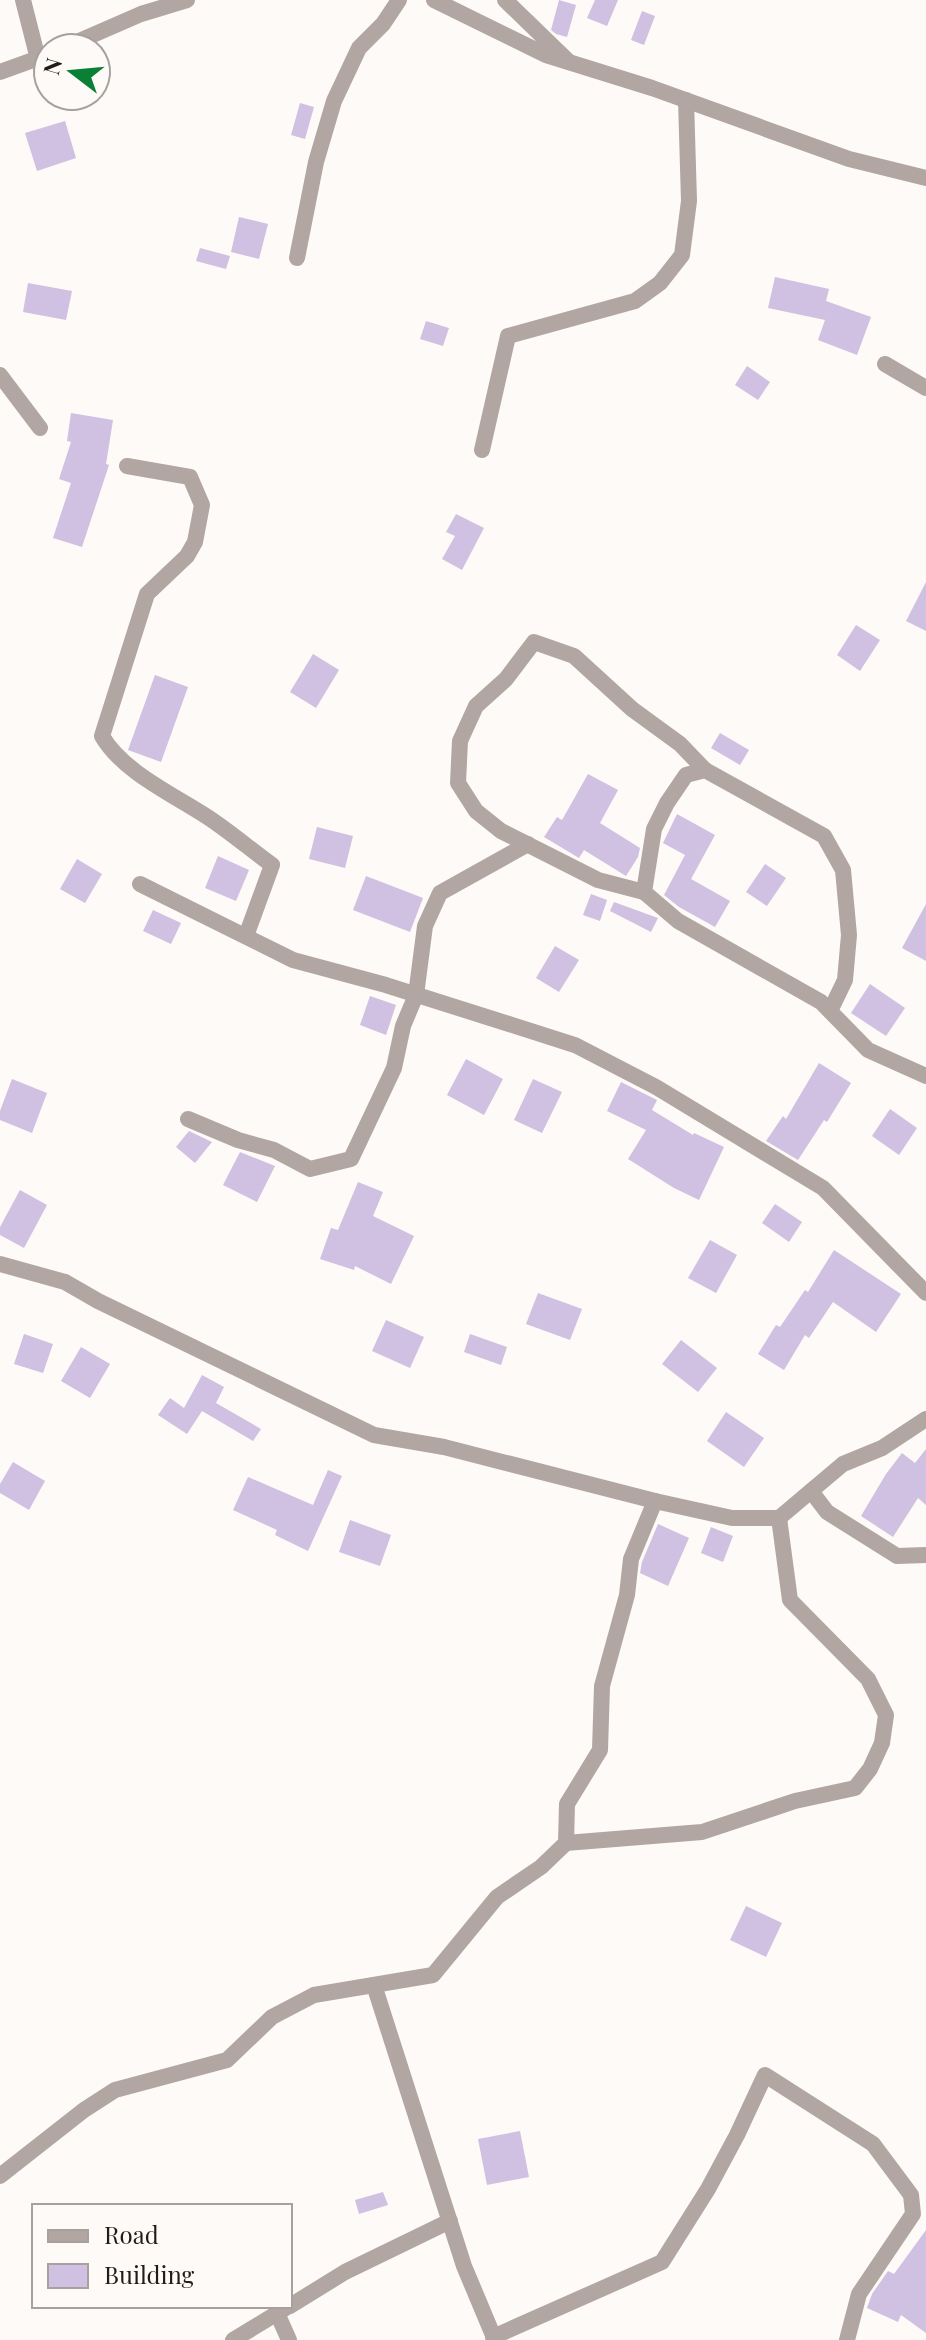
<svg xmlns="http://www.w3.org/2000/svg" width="926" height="2340" font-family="'Playfair Display',serif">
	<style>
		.building { fill: #d0c0e1 }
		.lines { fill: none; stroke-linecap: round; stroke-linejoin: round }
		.street { stroke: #b1a6a1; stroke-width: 16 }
	</style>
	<rect width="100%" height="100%" fill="#fefaf7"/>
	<g class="building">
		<polygon points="559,0 576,5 567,37 556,34 551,30"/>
		<polygon points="595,0 618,0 607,26 587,18"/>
		<polygon points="642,11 655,16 644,45 631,40"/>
		<polygon points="300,103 314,107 305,139 291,135"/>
		<polygon points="65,121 76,158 37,171 25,133"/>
		<polygon points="239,217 268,224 259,259 231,252"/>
		<polygon points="200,248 230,256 226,269 196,261"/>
		<polygon points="775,277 829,289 826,301 871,317 857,355 818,340 825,320 768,308"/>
		<polygon points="28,283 72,291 66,320 23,312"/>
		<polygon points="426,321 449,328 443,346 420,339"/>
		<polygon points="747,366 770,382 758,400 735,385"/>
		<polygon points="71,413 113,420 106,464 109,465 82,547 53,538 71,483 59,479 71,442 67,441"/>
		<polygon points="456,514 484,528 462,570 442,559 455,536 446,532"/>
		<polygon points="926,582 926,631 906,621"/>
		<polygon points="856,625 880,640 860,671 837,655"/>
		<polygon points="313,654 339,670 316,708 290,692"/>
		<polygon points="155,675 188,687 161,762 128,750"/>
		<polygon points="720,733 749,750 740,765 711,748"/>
		<polygon points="588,774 618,790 600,823 640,848 638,857 626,876 584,850 579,858 544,837 557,817 562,820"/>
		<polygon points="677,814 715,835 691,879 730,901 715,927 679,907 664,895 685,855 663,843"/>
		<polygon points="317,827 353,836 345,868 309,859"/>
		<polygon points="218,856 249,870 236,901 205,888"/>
		<polygon points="77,859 102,874 85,903 60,889"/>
		<polygon points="765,864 786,878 767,906 746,892"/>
		<polygon points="366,876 423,898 410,932 353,910"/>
		<polygon points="591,894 607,900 600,921 583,915"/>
		<polygon points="614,902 658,918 651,932 610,911"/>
		<polygon points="926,904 926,961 902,948"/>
		<polygon points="153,910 181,923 171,944 143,931"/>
		<polygon points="555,946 579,960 559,992 536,978"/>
		<polygon points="870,984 905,1008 886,1036 851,1013"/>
		<polygon points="370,996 396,1005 386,1035 360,1025"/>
		<polygon points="466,1059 503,1079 484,1115 447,1095"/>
		<polygon points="819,1063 851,1083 827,1122 824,1120 798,1160 766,1141 783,1116 786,1119"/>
		<polygon points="12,1079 47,1093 32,1133 0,1120 0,1111"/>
		<polygon points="533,1079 562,1092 542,1133 514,1120"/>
		<polygon points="621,1082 657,1100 652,1110 693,1135 694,1133 724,1147 699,1200 674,1188 628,1159 646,1130 607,1111"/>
		<polygon points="890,1109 917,1128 899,1155 872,1136"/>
		<polygon points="189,1131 212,1142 195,1163 176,1147"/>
		<polygon points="240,1152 275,1166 257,1202 223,1185"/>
		<polygon points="358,1182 383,1192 373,1216 414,1236 391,1284 355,1266 354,1270 320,1259 331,1228 338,1230"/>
		<polygon points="20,1190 47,1205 24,1248 0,1235 0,1227"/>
		<polygon points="775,1204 802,1222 789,1242 762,1223"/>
		<polygon points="710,1240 737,1255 716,1293 688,1278"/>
		<polygon points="834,1250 901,1294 876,1332 833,1302 809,1338 805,1335 784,1370 758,1354 776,1325 780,1327 805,1290 808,1292"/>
		<polygon points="538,1293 582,1309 570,1340 526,1324"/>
		<polygon points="386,1320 424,1337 410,1368 372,1351"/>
		<polygon points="24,1334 53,1344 43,1373 14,1364"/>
		<polygon points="470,1334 507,1347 501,1365 464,1352"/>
		<polygon points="681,1340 717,1368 698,1392 662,1364"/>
		<polygon points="81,1347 110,1364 90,1398 61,1381"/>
		<polygon points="202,1375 224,1387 216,1403 261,1429 253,1441 202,1411 187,1434 158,1415 170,1398 184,1408"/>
		<polygon points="726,1412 764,1438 744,1467 707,1441"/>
		<polygon points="926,1449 926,1505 918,1498 893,1537 861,1516 886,1474 902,1453 915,1463"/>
		<polygon points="13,1462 45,1481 29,1510 0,1493 0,1484"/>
		<polygon points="328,1470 342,1476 308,1551 275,1535 277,1530 233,1510 248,1477 313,1505"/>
		<polygon points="350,1520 391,1535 380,1566 339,1552"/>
		<polygon points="658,1524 689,1538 668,1586 640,1573 642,1562"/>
		<polygon points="711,1527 733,1536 723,1562 701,1553"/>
		<polygon points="746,1906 782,1923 766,1957 730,1940"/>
		<polygon points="520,2131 529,2177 487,2185 478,2139"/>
		<polygon points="383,2192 388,2205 359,2214 355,2200"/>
		<polygon points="926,2230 926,2333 901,2315 898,2322 867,2308 872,2294 888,2271 894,2274"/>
	</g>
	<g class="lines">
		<g class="street">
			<polyline points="23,0 38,59"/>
			<polyline points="434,0 546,55 652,88 849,159 926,178"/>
			<polyline points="505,0 567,60"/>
			<polyline points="63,48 141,14 187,0"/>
			<polyline points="0,72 47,55"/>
			<polyline points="297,258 316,162 334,101 359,48 383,24 399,0"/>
			<polyline points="885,364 926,388"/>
			<polyline points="0,375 40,428"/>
			<polyline points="482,450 508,336 635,301 660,283 682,255 689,201 686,100"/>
			<path d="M127 466 190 477 202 505 195 542 187 556 147 594 102 736C122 771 172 794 206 816 229 831 250 849 272 865L246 936"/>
			<polyline points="140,884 293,960 386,985 575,1045 656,1087 823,1188 926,1293"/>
			<polyline points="644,892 598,880 501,831 476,811 458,783 460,741 476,706 506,679 534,642 574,656 632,709 680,744 705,770"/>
			<polyline points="830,1011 845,980 849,935 843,870 824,836 705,770 686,775 667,803 654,829 644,892 678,921 821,1002 868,1050 926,1076"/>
			<polyline points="188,1119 238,1140 274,1150 310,1169 351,1159 394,1068 403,1026 416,995 425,926 440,893 528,844"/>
			<polyline points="0,1264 65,1282 98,1301 374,1435 444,1447 655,1501 732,1518 779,1518 843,1464 882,1448 926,1419"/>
			<polyline points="811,1491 827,1512 897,1556 926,1555"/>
			<polyline points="566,1843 702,1832 795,1801 855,1788 870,1769 882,1743 886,1715 868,1679 790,1600 779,1518"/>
			<polyline points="374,1985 464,2266 495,2340"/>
			<polyline points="0,2176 84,2110 115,2090 227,2060 272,2017 314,1995 433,1975 497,1897 541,1867 566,1843 567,1804 600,1750 602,1686 627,1595 631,1559 655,1501"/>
			<polyline points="290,2306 345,2272 450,2221"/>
			<polyline points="277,2313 289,2340"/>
			<polyline points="493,2337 662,2262 708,2189 737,2135 765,2075 873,2144 911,2195 913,2214 859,2294 847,2340"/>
			<polyline points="233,2340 289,2306"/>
		</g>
	</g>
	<rect x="32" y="2204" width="260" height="104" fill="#fefaf7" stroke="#a6a19d" stroke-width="2"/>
	<rect x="48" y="2230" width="40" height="12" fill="#b1a6a1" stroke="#a6a19d" stroke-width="2"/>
	<text x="104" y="2244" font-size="24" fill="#231b15">Road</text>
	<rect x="48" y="2264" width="40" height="24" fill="#d0c0e1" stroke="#a6a19d" stroke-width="2"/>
	<text x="104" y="2284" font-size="24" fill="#231b15">Building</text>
	<g transform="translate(72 72) rotate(286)"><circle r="38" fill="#fefaf7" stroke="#a6a19d" stroke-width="2"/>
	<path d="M0-6L14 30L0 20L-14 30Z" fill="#0a8037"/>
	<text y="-12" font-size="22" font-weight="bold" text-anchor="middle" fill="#231b15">N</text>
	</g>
</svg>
